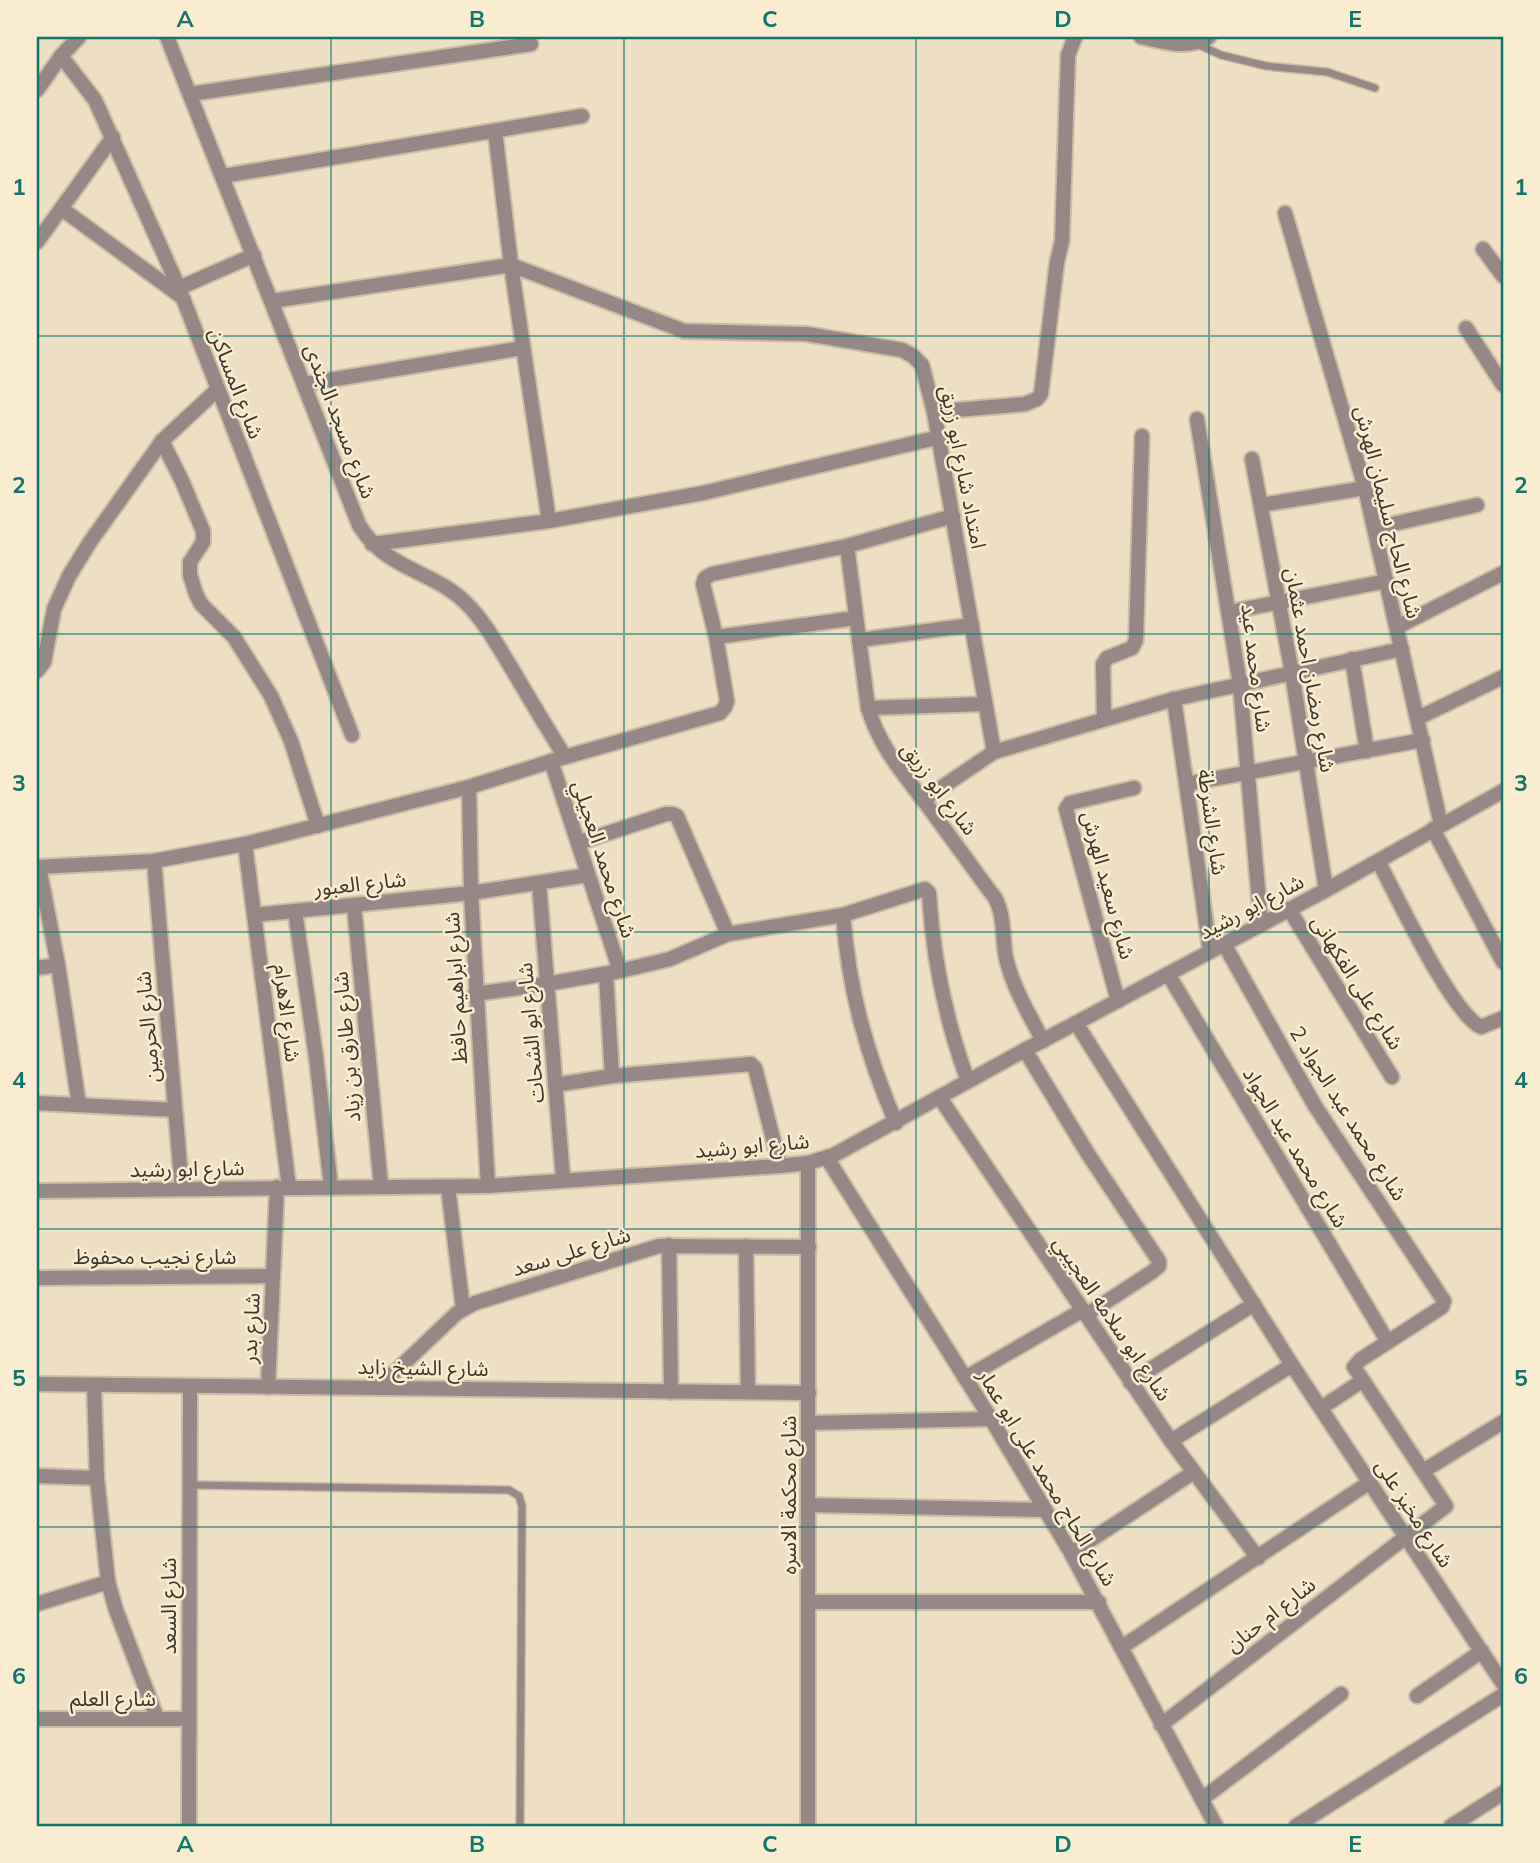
<svg xmlns="http://www.w3.org/2000/svg" width="1540" height="1863" font-family="Mulish,'Noto Sans Arabic',sans-serif">
	<style>
		.lines { fill: none; stroke-linecap: round; stroke-linejoin: round }
		.lane-casing { stroke: #cabda6; stroke-width: 10 }
		.street-casing { stroke: #cabda6; stroke-width: 18 }
		.lane { stroke: #968887; stroke-width: 7 }
		.street { stroke: #968887; stroke-width: 14 }
		.grid { fill: none; stroke: #0f766e; stroke-width: 2; stroke-opacity: 0.55 }
		.labels { text-anchor: middle; dominant-baseline: central; stroke-width: 5; stroke-linejoin: round; paint-order: stroke }
		.street-label { font-size: 21px; fill: #3d382d; stroke: #faecd1 }
		.neatline { fill: none; stroke: #0f766e; stroke-width: 2.5 }
		.grid-label { font-size: 23px; text-anchor: middle; font-weight: bold; fill: #0f766e }
	</style>
	<rect width="100%" height="100%" fill="#eddec4"/>
	<g class="lines">
		<defs>
			<g id="lane">
				<polyline points="1197,44 1221,55 1266,66 1327,72 1375,88"/>
				<polyline points="190,1485 509,1490 519,1496 522,1506 520,1826"/>
			</g>
			<g id="street">
				<path d="M167 37 359 525C387 571 431 569 466 603 485 622 498 646 512 669 529 698 547 728 565 757"/>
				<path d="M1141 37C1164 42 1187 50 1209 37"/>
				<polyline points="61,56 95,100 179,288 352,735"/>
				<polyline points="37,90 61,56 79,37"/>
				<polyline points="190,94 531,44"/>
				<polyline points="495,131 511,265 549,521"/>
				<polyline points="223,176 582,116"/>
				<polyline points="62,209 182,297"/>
				<polyline points="1285,213 1365,488 1441,825"/>
				<polyline points="37,242 113,137"/>
				<polyline points="1483,249 1503,276"/>
				<polyline points="179,288 254,255"/>
				<polyline points="272,301 511,265 684,331 807,334 902,350 913,356 922,365 934,412 994,752"/>
				<polyline points="1466,328 1503,385"/>
				<polyline points="305,384 523,348"/>
				<polyline points="934,412 1025,404 1037,399 1041,394 1057,262 1062,241 1068,55 1075,37"/>
				<polyline points="1197,419 1240,685 1261,924"/>
				<polyline points="162,441 182,481 203,531 203,542 190,562 190,575 196,594 201,604 234,637 271,696 291,741 318,826"/>
				<polyline points="1252,459 1292,673 1326,890"/>
				<polyline points="1261,505 1365,488"/>
				<polyline points="1375,528 1477,505"/>
				<polyline points="372,544 549,521 703,493 940,437"/>
				<path d="M847 546 868 708C879 745 901 771 924 801 948 833 971 866 995 898 1005 916 1002 938 1006 958 1013 988 1029 1014 1043 1041"/>
				<polyline points="1229,612 1387,581"/>
				<polyline points="1397,627 1503,573"/>
				<polyline points="716,637 856,618"/>
				<polyline points="859,640 972,625"/>
				<polyline points="1352,659 1367,751"/>
				<polyline points="37,671 44,662 54,609 69,576 90,542 162,441 217,390"/>
				<polyline points="1174,699 1210,951"/>
				<polyline points="868,708 985,704"/>
				<polyline points="1418,718 1503,677"/>
				<polyline points="1104,719 1103,664 1107,658 1132,648 1136,640 1142,436"/>
				<polyline points="551,761 620,971"/>
				<polyline points="1186,784 1423,740"/>
				<polyline points="469,787 471,893 488,1186"/>
				<polyline points="923,800 994,752 1174,699 1402,649"/>
				<polyline points="1433,829 1503,962"/>
				<polyline points="578,843 666,814 672,814 677,816 728,934"/>
				<polyline points="245,844 289,1187"/>
				<polyline points="154,861 182,1189"/>
				<path d="M1378 861C1396 894 1451 1013 1481 1027L1503 1018"/>
				<polyline points="37,867 154,861 245,844 469,787 565,757 720,713 725,707 727,701 716,637 703,584 705,578 712,574 847,546 953,516"/>
				<polyline points="539,883 563,1179"/>
				<polyline points="354,905 381,1186"/>
				<polyline points="1289,909 1392,1077"/>
				<polyline points="295,911 316,1057 331,1187"/>
				<polyline points="254,915 471,893 588,875"/>
				<path d="M843 915C849 990 866 1053 896 1123"/>
				<polyline points="58,965 79,1105"/>
				<polyline points="37,968 58,965 39,867"/>
				<polyline points="606,974 612,1076"/>
				<polyline points="1168,974 1388,1342"/>
				<path d="M475 994 547 984 620 971 670 959 728 934 843 915 925 889 929 893C933 959 945 1019 968 1081"/>
				<polyline points="1118,1001 1066,809 1070,803 1134,788"/>
				<polyline points="1076,1023 1292,1365 1503,1684"/>
				<polyline points="1025,1050 1088,1154 1159,1261 1159,1266 1152,1272 1086,1315"/>
				<polyline points="555,1085 612,1076 751,1064 755,1068 780,1166"/>
				<polyline points="940,1098 1171,1441 1258,1558"/>
				<polyline points="37,1103 175,1110"/>
				<polyline points="827,1158 991,1419 1071,1553 1216,1826"/>
				<polyline points="808,1163 808,1826"/>
				<polyline points="448,1187 463,1309"/>
				<polyline points="37,1191 488,1186 780,1166 808,1163 834,1155 1025,1050 1326,890 1503,791"/>
				<polyline points="669,1245 671,1392"/>
				<polyline points="746,1246 748,1392"/>
				<polyline points="37,1278 273,1276"/>
				<polyline points="965,1378 1083,1310"/>
				<polyline points="1130,1382 1254,1304"/>
				<polyline points="37,1384 809,1393"/>
				<polyline points="94,1385 97,1478 108,1582 116,1610 157,1718"/>
				<polyline points="268,1387 277,1187"/>
				<polyline points="379,1387 457,1313 475,1303 659,1246 809,1247"/>
				<polyline points="1321,1408 1362,1381"/>
				<polyline points="808,1423 991,1419"/>
				<polyline points="1171,1441 1292,1365"/>
				<polyline points="1423,1471 1503,1422"/>
				<polyline points="37,1476 97,1478"/>
				<polyline points="808,1505 1045,1510"/>
				<polyline points="1071,1553 1194,1472"/>
				<polyline points="808,1602 1099,1602"/>
				<polyline points="37,1604 108,1582"/>
				<polyline points="1122,1647 1370,1482"/>
				<polyline points="1417,1696 1482,1651"/>
				<polyline points="37,1719 189,1719"/>
				<polyline points="1161,1725 1446,1506 1354,1367 1360,1360 1442,1307 1444,1301 1315,1106 1224,944"/>
				<polyline points="1202,1799 1341,1694"/>
				<polyline points="189,1826 190,1386"/>
				<polyline points="1296,1826 1503,1695"/>
				<polyline points="1451,1826 1503,1793"/>
			</g>
		</defs>
		<use href="#lane" class="lane-casing"/>
		<use href="#street" class="street-casing"/>
		<use href="#lane" class="lane"/>
		<use href="#street" class="street"/>
	</g>
	<path class="grid" d="M331 37V1826M624 37V1826M916 37V1826M1209 37V1826M37 336H1503M37 634H1503M37 932H1503M37 1229H1503M37 1527H1503"/>
	<g class="labels">
		<g class="street-label">
			<text transform="translate(237 383) rotate(69)">شارع المساكن</text>
			<text transform="translate(341 421) rotate(69)">شارع مسجد الجندى</text>
			<text transform="translate(964 467) rotate(79)">امتداد شارع ابو زريق</text>
			<text transform="translate(1389 512) rotate(76)">شارع الحاج سليمان الهرش</text>
			<text transform="translate(1257 668) rotate(83)">شارع محمد عيد</text>
			<text transform="translate(1311 670) rotate(80)">شارع رمضان احمد عثمان</text>
			<text transform="translate(940 788) rotate(53)">شارع ابو زريق</text>
			<text transform="translate(1213 822) rotate(82)">شارع الشرطة</text>
			<text transform="translate(605 859) rotate(72)">شارع محمد العجيلي</text>
			<text transform="translate(360 883) rotate(-6)">شارع العبور</text>
			<text transform="translate(1109 885) rotate(75)">شارع سعيد الهرش</text>
			<text transform="translate(1251 906) rotate(-28)">شارع ابو رشيد</text>
			<text transform="translate(1358 982) rotate(58)">شارع على الفكهانى</text>
			<text transform="translate(455 988) rotate(-93)">شارع ابراهيم حافظ</text>
			<text transform="translate(288 1013) rotate(83)">شارع الاهرام</text>
			<text transform="translate(147 1027) rotate(-95)">شارع الحرمين</text>
			<text transform="translate(530 1033) rotate(-95)">شارع ابو الشحات</text>
			<text transform="translate(346 1047) rotate(-95)">شارع طارق بن زياد</text>
			<text transform="translate(1349 1113) rotate(58)">شارع محمد عبد الجواد 2</text>
			<text transform="translate(752 1145) rotate(-5)">شارع ابو رشيد</text>
			<text transform="translate(1296 1147) rotate(59)">شارع محمد عبد الجواد</text>
			<text transform="translate(187 1168) rotate(-1)">شارع ابو رشيد</text>
			<text transform="translate(571 1251) rotate(-17)">شارع على سعد</text>
			<text x="155" y="1256">شارع نجيب محفوظ</text>
			<text transform="translate(1113 1318) rotate(56)">شارع ابو سلامه العجيبي</text>
			<text transform="translate(250 1328) rotate(-87)">شارع بدر</text>
			<text transform="translate(423 1367) rotate(1)">شارع الشيخ زايد</text>
			<text transform="translate(1048 1477) rotate(59)">شارع الحاج محمد على ابو عمار</text>
			<text transform="translate(788 1495) rotate(-90)">شارع محكمة الاسره</text>
			<text transform="translate(1415 1513) rotate(57)">شارع مخبز على</text>
			<text transform="translate(168 1606) rotate(-90)">شارع السعد</text>
			<text transform="translate(1270 1614) rotate(-38)">شارع ام حنان</text>
			<text x="113" y="1698">شارع العلم</text>
		</g>
	</g>
	<rect width="1540" height="1863" fill="none" stroke="#faecd1" stroke-width="77"/>
	<rect x="38" y="38" width="1464" height="1787" class="neatline"/>
	<g class="grid-label">
		<text x="185" y="27">A</text>
		<text x="477" y="27">B</text>
		<text x="770" y="27">C</text>
		<text x="1063" y="27">D</text>
		<text x="1355" y="27">E</text>
		<text x="19" y="195">1</text>
		<text x="1521" y="195">1</text>
		<text x="19" y="493">2</text>
		<text x="1521" y="493">2</text>
		<text x="19" y="791">3</text>
		<text x="1521" y="791">3</text>
		<text x="19" y="1088">4</text>
		<text x="1521" y="1088">4</text>
		<text x="19" y="1386">5</text>
		<text x="1521" y="1386">5</text>
		<text x="19" y="1684">6</text>
		<text x="1521" y="1684">6</text>
		<text x="185" y="1852">A</text>
		<text x="477" y="1852">B</text>
		<text x="770" y="1852">C</text>
		<text x="1063" y="1852">D</text>
		<text x="1355" y="1852">E</text>
	</g>
</svg>
